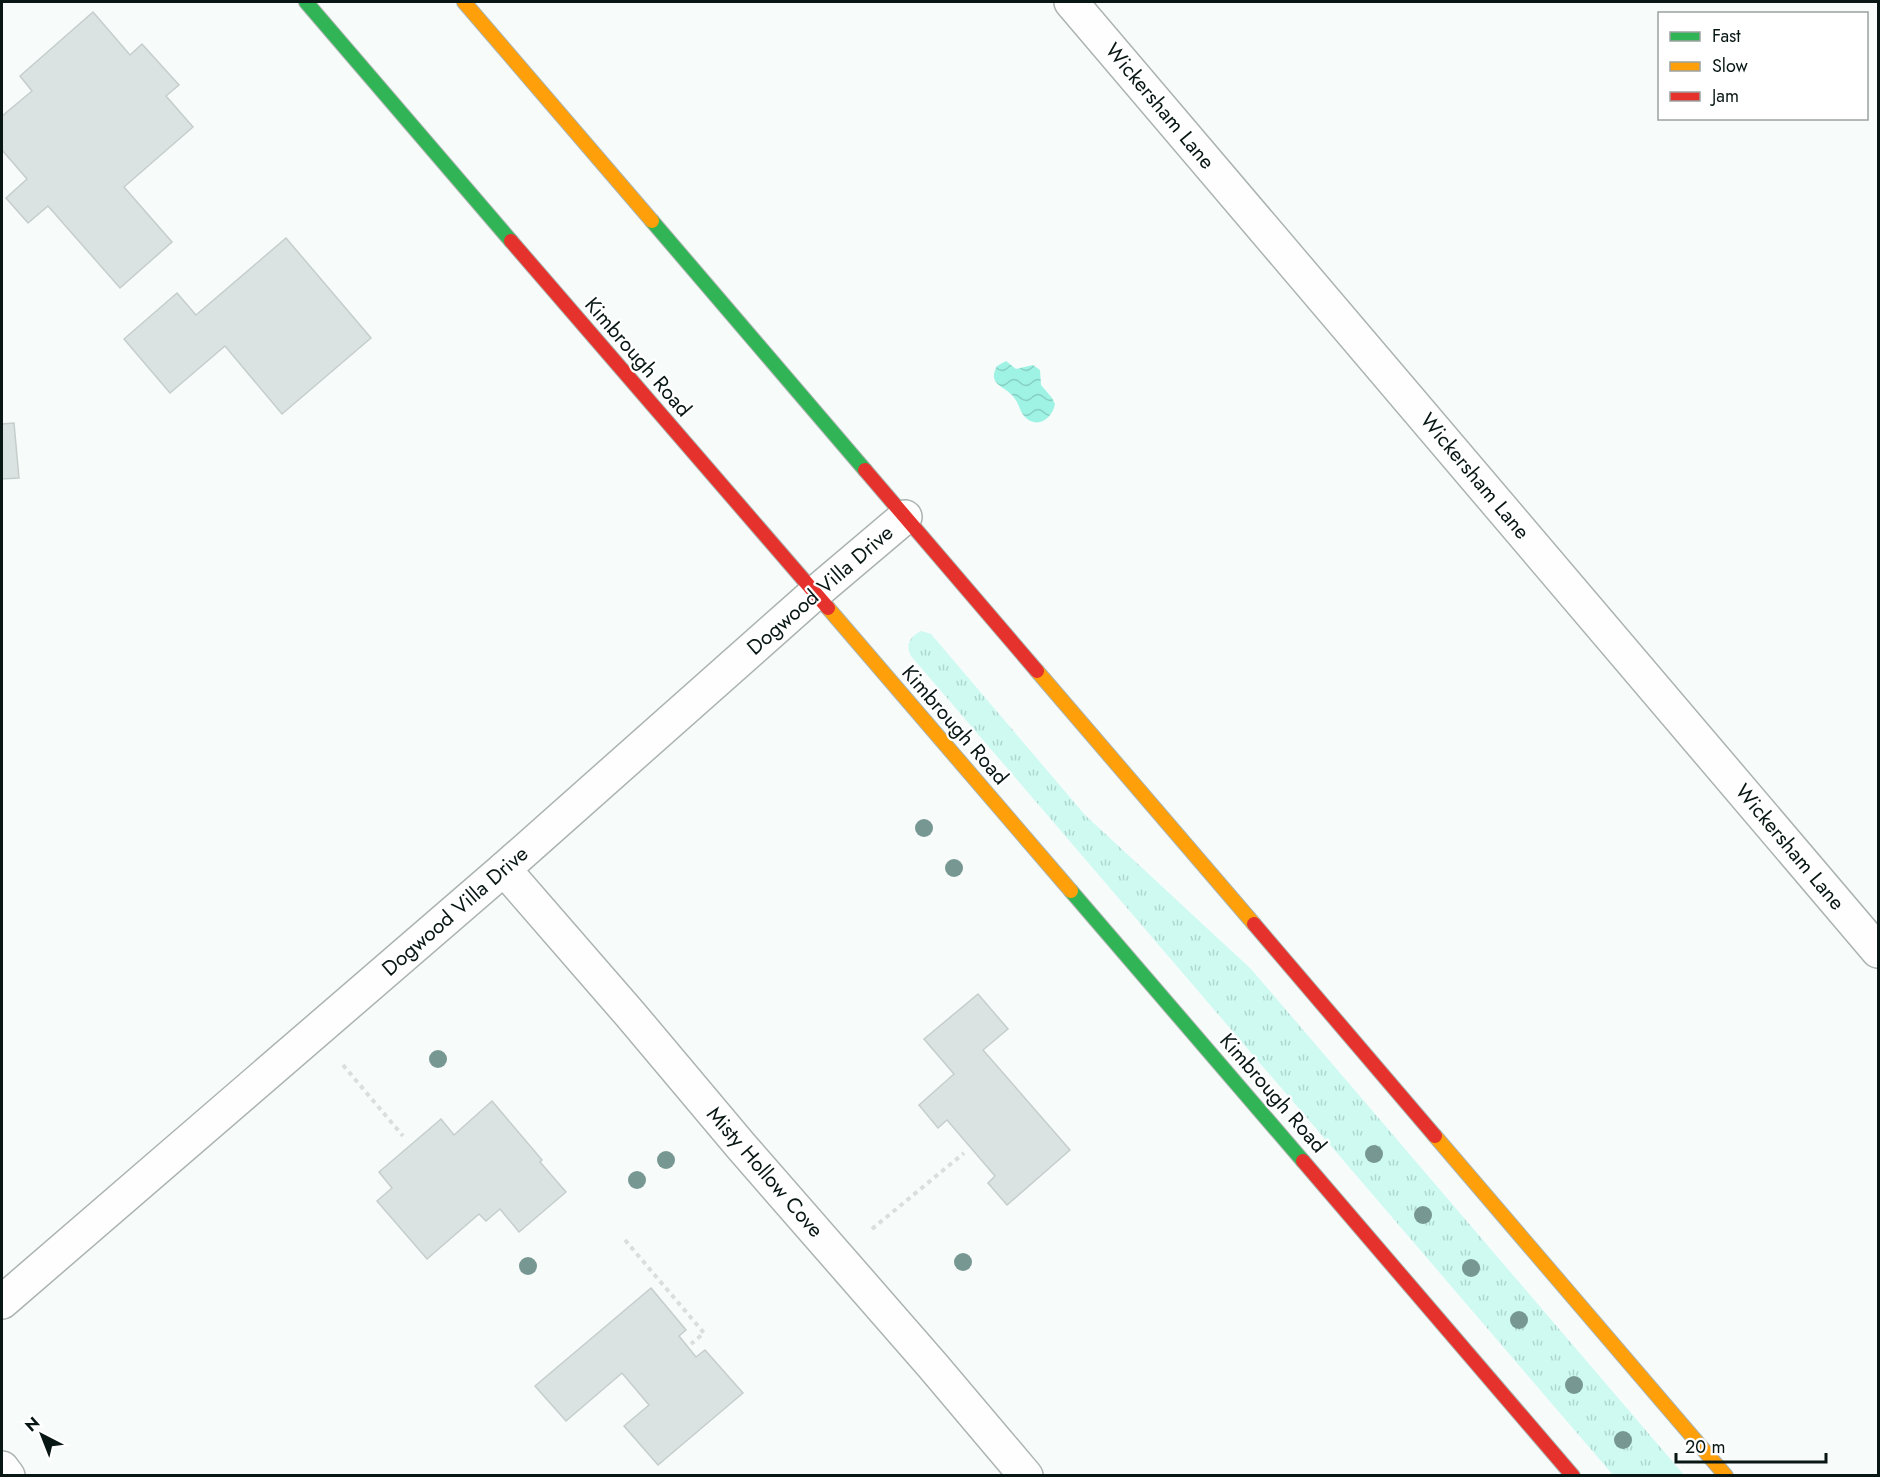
<svg xmlns="http://www.w3.org/2000/svg" width="1880" height="1477" font-family="Jost,sans-serif">
	<style>
		.grass { fill: url(#grass-tufts) }
		.water { fill: url(#water-waves) }
		.building { fill: #dae3e1; stroke: #c5cecc; stroke-width: 1.5 }
		.lines { fill: none; stroke-linecap: round; stroke-linejoin: round }
		.street-casing { stroke: #abb4b1; stroke-width: 36 }
		.fast-casing { stroke: #abb4b1; stroke-width: 16 }
		.slow-casing { stroke: #abb4b1; stroke-width: 16 }
		.jam-casing { stroke: #abb4b1; stroke-width: 16 }
		.path { stroke: #dcdedd; stroke-width: 4; stroke-dasharray: 4.5 4.5; stroke-linecap: butt }
		.street { stroke: #fefefe; stroke-width: 33 }
		.fast { stroke: #30b455; stroke-width: 14 }
		.slow { stroke: #ff9f0a; stroke-width: 14 }
		.jam { stroke: #e5322d; stroke-width: 14 }
		.tree { fill: #779793 }
		.labels { text-anchor: middle; dominant-baseline: central; stroke-width: 4.5; stroke-linejoin: round; paint-order: stroke }
		.street-label { font-size: 21px; fill: #081714; stroke: #fff }
	</style>
	<defs>
		<pattern id="grass-tufts" width="24" height="20" patternUnits="userSpaceOnUse" patternTransform="scale(1.5)"><rect width="24" height="20" fill="#cefaf2"/><path d="M3 7l-1-3M5 7V3M7 7l1-3M15 17l-1-3M17 17v-4M19 17l1-3" fill="none" stroke="#afd6cf"/></pattern>
		<pattern id="water-waves" width="16" height="10" patternUnits="userSpaceOnUse" patternTransform="scale(1.5)"><rect width="16" height="10" fill="#9ef3e4"/><path d="M0 5q4-4 8 0t8 0" fill="none" stroke="#87d0c3"/></pattern>
	</defs>
	<rect width="100%" height="100%" fill="#f7fbfa"/>
	<path class="grass" d="M921 631 931 634 1085 815 1251 969 1684 1475H1613L911 656C905 644 910 637 921 631Z"/>
	<path class="water" d="M1006 361 1016 369 1033 365 1040 370 1041 385 1052 398 1055 404C1052 419 1037 430 1024 416 1020 411 1019 404 1015 399 1007 386 986 386 997 366Z"/>
	<g class="building">
		<polygon points="93,12 130,55 142,44 179,85 166,96 193,127 124,187 172,242 120,288 48,206 28,223 6,198 27,179 2,150 2,116 32,91 20,76"/>
		<polygon points="286,238 371,338 282,414 225,346 170,393 124,339 177,293 196,315"/>
		<polygon points="14,423 19,478 2,479 2,424"/>
		<polygon points="978,994 1008,1029 983,1050 1070,1150 1007,1205 988,1183 995,1176 947,1120 938,1128 919,1105 954,1074 924,1039"/>
		<polygon points="492,1101 542,1160 540,1162 566,1192 519,1232 500,1209 486,1221 479,1214 427,1259 377,1201 392,1188 379,1172 441,1119 454,1135"/>
		<polygon points="651,1288 686,1330 679,1336 696,1357 705,1350 743,1393 658,1465 624,1426 649,1405 622,1373 566,1421 535,1386"/>
	</g>
	<g class="lines">
		<defs>
			<g id="street">
				<polyline points="1071,2 1878,951"/>
				<polyline points="504,869 630,1014 741,1146 933,1366 1026,1476"/>
				<polyline points="2,1302 504,869 814,594 905,517"/>
				<polyline points="2,1468 8,1476"/>
			</g>
			<g id="fast">
				<polyline points="306,2 511,241"/>
				<polyline points="652,221 865,470"/>
				<polyline points="1071,891 1303,1161"/>
			</g>
			<g id="slow">
				<polyline points="464,2 652,221"/>
				<polyline points="828,608 1071,891"/>
				<polyline points="1037,671 1254,924"/>
				<polyline points="1435,1136 1726,1476"/>
			</g>
			<g id="jam">
				<polyline points="511,241 828,608"/>
				<polyline points="865,470 1037,671"/>
				<polyline points="1254,924 1435,1136"/>
				<polyline points="1303,1161 1573,1476"/>
			</g>
		</defs>
		<use href="#street" class="street-casing"/>
		<use href="#fast" class="fast-casing"/>
		<use href="#slow" class="slow-casing"/>
		<use href="#jam" class="jam-casing"/>
		<g class="path">
			<polyline points="343,1065 403,1136"/>
			<polyline points="872,1229 964,1153"/>
			<polyline points="625,1240 704,1333 691,1344"/>
		</g>
		<use href="#street" class="street"/>
		<use href="#fast" class="fast"/>
		<use href="#slow" class="slow"/>
		<use href="#jam" class="jam"/>
	</g>
	<g class="tree">
		<circle cx="924" cy="828" r="9"/>
		<circle cx="954" cy="868" r="9"/>
		<circle cx="438" cy="1059" r="9"/>
		<circle cx="1374" cy="1154" r="9"/>
		<circle cx="666" cy="1160" r="9"/>
		<circle cx="637" cy="1180" r="9"/>
		<circle cx="1423" cy="1215" r="9"/>
		<circle cx="963" cy="1262" r="9"/>
		<circle cx="528" cy="1266" r="9"/>
		<circle cx="1471" cy="1268" r="9"/>
		<circle cx="1519" cy="1320" r="9"/>
		<circle cx="1574" cy="1385" r="9"/>
		<circle cx="1623" cy="1440" r="9"/>
	</g>
	<g class="labels">
		<g class="street-label">
			<text transform="translate(1160 106) rotate(50)">Wickersham Lane</text>
			<text transform="translate(638 357) rotate(49)">Kimbrough Road</text>
			<text transform="translate(1475 476) rotate(50)">Wickersham Lane</text>
			<text transform="translate(820 590) rotate(-41)">Dogwood Villa Drive</text>
			<text transform="translate(955 725) rotate(49)">Kimbrough Road</text>
			<text transform="translate(1790 847) rotate(50)">Wickersham Lane</text>
			<text transform="translate(455 911) rotate(-41)">Dogwood Villa Drive</text>
			<text transform="translate(1273 1093) rotate(49)">Kimbrough Road</text>
			<text transform="translate(765 1172) rotate(49)">Misty Hollow Cove</text>
		</g>
	</g>
	<rect width="1880" height="1477" fill="none" stroke="#081714" stroke-width="6"/>
	<rect x="1658" y="12" width="210" height="108" fill="#ffffff" stroke="#9ca2a1" stroke-width="1.5"/>
	<rect x="1670" y="32" width="30" height="9" fill="#30b455" stroke="#9ca2a1" stroke-width="1.5"/>
	<text x="1712" y="42" font-size="18" fill="#081714">Fast</text>
	<rect x="1670" y="62" width="30" height="9" fill="#ff9f0a" stroke="#9ca2a1" stroke-width="1.5"/>
	<text x="1712" y="72" font-size="18" fill="#081714">Slow</text>
	<rect x="1670" y="92" width="30" height="9" fill="#e5322d" stroke="#9ca2a1" stroke-width="1.5"/>
	<text x="1712" y="102" font-size="18" fill="#081714">Jam</text>
	<g transform="translate(42 1435) rotate(318)" stroke="#ffffff" stroke-width="4.5" paint-order="stroke">
	<path d="M0-4.5L10 22L0 15L-10 22Z" fill="#081714"/>
	<text y="-9" font-size="16" font-weight="bold" text-anchor="middle" fill="#081714">N</text>
	</g>
	<path d="M1676 1453v9h150v-9" fill="none" stroke="#081714" stroke-width="3"/>
	<text x="1685" y="1453" font-size="18" fill="#081714" stroke="#ffffff" stroke-width="4.5" paint-order="stroke">20 m</text>
</svg>
